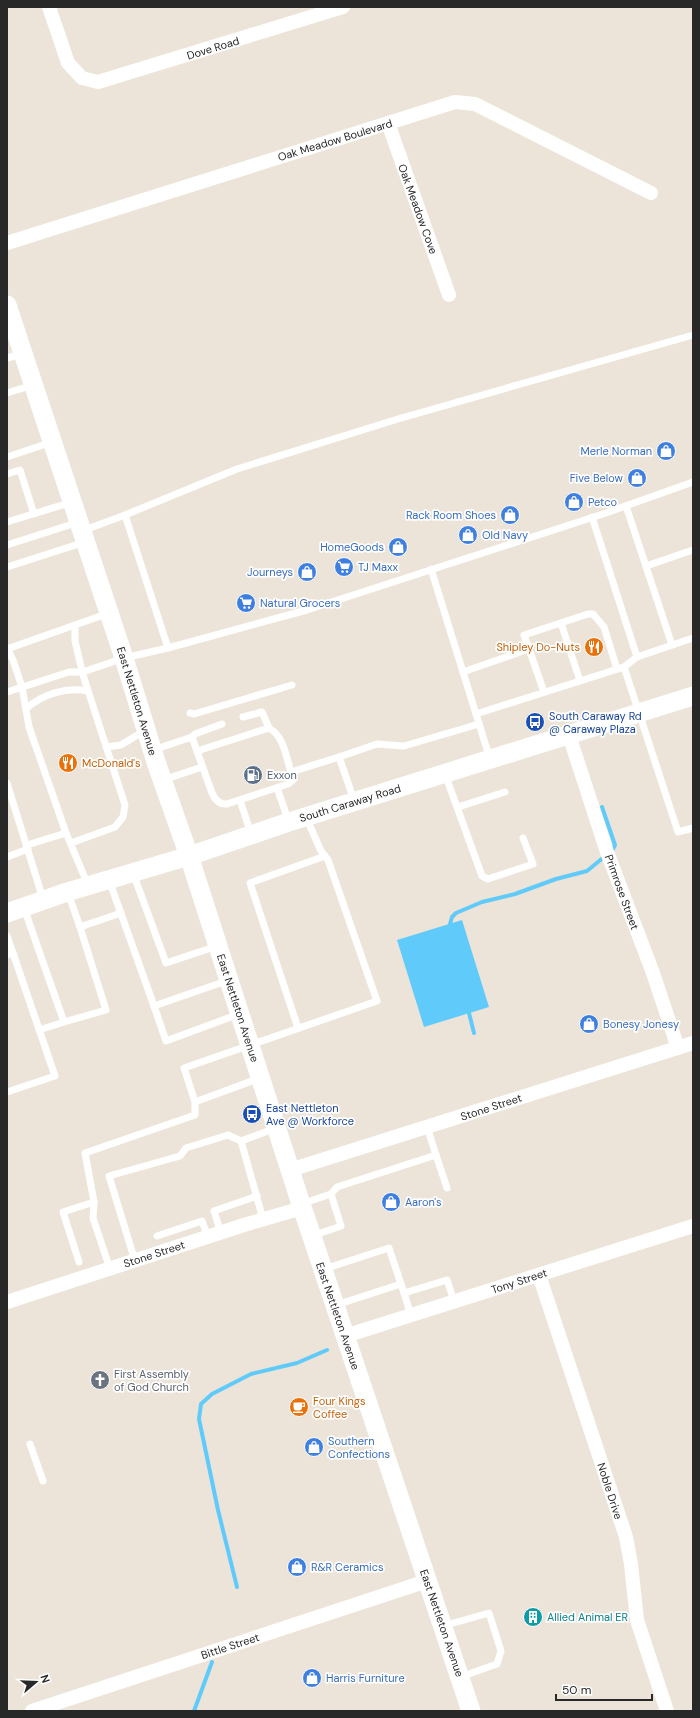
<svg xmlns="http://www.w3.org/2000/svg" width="700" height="1718" font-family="'DM Sans',sans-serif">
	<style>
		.water { fill: #60cbfa }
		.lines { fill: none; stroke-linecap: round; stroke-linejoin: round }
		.stream { stroke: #60cbfa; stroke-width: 4 }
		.lane { stroke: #fff; stroke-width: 7 }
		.street { stroke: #fff; stroke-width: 14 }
		.secondary { stroke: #fff; stroke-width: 19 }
		.labels { text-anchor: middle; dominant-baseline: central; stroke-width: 3.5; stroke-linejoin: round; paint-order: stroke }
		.street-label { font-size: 11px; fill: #282828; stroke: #fff }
		.shop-label { font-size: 11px; fill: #366cbe; stroke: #fff; text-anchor: start }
		.food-label { font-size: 11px; fill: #c56008; stroke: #fff; text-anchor: start }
		.transit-label { font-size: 11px; fill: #164399; stroke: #fff; text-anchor: start }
		.service-label { font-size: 11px; fill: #4e5e75; stroke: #fff; text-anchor: start }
		.worship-label { font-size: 11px; fill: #5b616d; stroke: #fff; text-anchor: start }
		.culture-label { font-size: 11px; fill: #0d838f; stroke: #fff; text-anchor: start }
	</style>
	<rect width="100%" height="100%" fill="#ece4d8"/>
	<polygon class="water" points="462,920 489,1007 424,1027 397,940"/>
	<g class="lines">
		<g class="stream">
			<polyline points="602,807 615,845 613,849"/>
			<polyline points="450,924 452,917 456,913 482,902 515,894 556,879 587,871 604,857"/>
			<polyline points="469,1013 474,1033"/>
			<polyline points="237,1587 218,1510 199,1419 201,1404 212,1394 251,1374 297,1363 327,1350"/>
			<polyline points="194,1711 212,1662"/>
		</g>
		<g class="lane">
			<polyline points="7,358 22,354"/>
			<polyline points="7,393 33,385"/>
			<polyline points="7,457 52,442"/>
			<polyline points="7,474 20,470 34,514"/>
			<polyline points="626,506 672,645"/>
			<polyline points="125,515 237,469 398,419 693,335"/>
			<polyline points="592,517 637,657 624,667 678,832 693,828"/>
			<polyline points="7,522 72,502"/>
			<polyline points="7,545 79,522"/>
			<polyline points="646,566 693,550"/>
			<polyline points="7,567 85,542"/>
			<polyline points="431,569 490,759"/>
			<polyline points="561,623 580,681"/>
			<polyline points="7,648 13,660 22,687 29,727 66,833 88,885"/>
			<polyline points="168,648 307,610 603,514 693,482"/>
			<polyline points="7,649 75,625"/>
			<polyline points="529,649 524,635 588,614 593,614 604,627 617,669"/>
			<polyline points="637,657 693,638"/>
			<polyline points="463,672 529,649 544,692"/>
			<polyline points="7,692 69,672 83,672 124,658 168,648 125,515 82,531"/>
			<path d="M26 709C42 694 66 687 88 691"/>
			<polyline points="190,713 194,714 292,685"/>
			<polyline points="476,714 624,667"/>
			<polyline points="243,717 262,712 269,728"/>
			<polyline points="192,737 195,734 222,724"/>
			<polyline points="106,747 121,745 144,731"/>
			<path d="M153 750 192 737 197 751 269 728C284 736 286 757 291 772L339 757"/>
			<path d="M197 751 212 793C215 800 219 805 227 804L288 784 293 780 291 772"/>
			<polyline points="445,774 482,876 488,879 533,864 523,838"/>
			<polyline points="163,780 202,767"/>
			<polyline points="7,783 43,899"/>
			<polyline points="277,788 289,822"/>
			<polyline points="240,800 251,834"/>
			<polyline points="354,800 339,757 377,744 404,746 479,724"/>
			<polyline points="458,807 505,792"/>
			<polyline points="71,843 115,827 123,817 125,805 83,675 75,641 75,625 109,613"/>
			<polyline points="27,845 66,833"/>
			<polyline points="7,857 28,849"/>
			<polyline points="133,873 166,963 217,946"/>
			<polyline points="109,880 154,1006"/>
			<polyline points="68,893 80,927 121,913"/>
			<polyline points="24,908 64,1022 106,1010 80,927"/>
			<polyline points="7,936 13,953 7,955"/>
			<polyline points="229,980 154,1006 166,1041 239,1014"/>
			<polyline points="298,1028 250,883 325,856"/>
			<polyline points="39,1030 64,1022"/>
			<polyline points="7,1092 55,1076 13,953"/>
			<polyline points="195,1102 184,1068 377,1001 328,860 321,851 306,817"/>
			<polyline points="427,1127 436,1155"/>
			<polyline points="241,1141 263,1219"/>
			<polyline points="331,1194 337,1187 436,1155 447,1188"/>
			<polyline points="301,1204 331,1194 341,1226 312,1236"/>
			<polyline points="221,1233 214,1211 257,1196"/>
			<polyline points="157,1236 202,1221 208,1237"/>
			<polyline points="135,1261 109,1176 180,1156 186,1148 228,1135 241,1141 276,1128"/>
			<polyline points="79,1262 63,1212 94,1202"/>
			<polyline points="110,1269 93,1218 94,1202 85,1153 195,1115 195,1102 260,1078"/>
			<polyline points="324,1269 389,1248 404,1293"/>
			<polyline points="336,1305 401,1284"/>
			<polyline points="411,1315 404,1293 447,1280 454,1301"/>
			<polyline points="30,1444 43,1481"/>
			<polyline points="443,1626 489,1613 501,1651 497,1664 460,1677"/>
		</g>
		<g class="street">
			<polyline points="49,7 68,63 82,78 98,82 343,7"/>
			<polyline points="388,123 449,295"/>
			<polyline points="7,243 455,102 475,104 651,193"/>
			<polyline points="569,735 607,852 653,973 678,1048"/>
			<polyline points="290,1170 693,1043"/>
			<polyline points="539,1275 626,1537 631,1564 637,1620 667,1711"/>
			<polyline points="7,1302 244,1225 302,1208"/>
			<polyline points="345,1336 693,1226"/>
			<polyline points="32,1711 427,1581"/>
		</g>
		<g class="secondary">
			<polyline points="7,305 124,658 156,762 189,856 301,1204 471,1711"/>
			<polyline points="7,913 67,892 189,856 289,822 693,696"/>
		</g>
	</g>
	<defs>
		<symbol id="shop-disc" viewBox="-11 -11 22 22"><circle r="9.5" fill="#3f7fe0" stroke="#fff"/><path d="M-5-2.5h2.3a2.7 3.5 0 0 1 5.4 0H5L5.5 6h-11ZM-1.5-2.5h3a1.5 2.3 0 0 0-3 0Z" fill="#fff"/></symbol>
		<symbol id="supermarket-disc" viewBox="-11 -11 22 22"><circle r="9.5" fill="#3f7fe0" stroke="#fff"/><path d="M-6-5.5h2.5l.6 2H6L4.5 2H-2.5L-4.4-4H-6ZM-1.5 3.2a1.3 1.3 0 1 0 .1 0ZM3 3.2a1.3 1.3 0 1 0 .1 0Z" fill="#fff"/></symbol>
		<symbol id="restaurant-disc" viewBox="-11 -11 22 22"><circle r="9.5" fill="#e8710a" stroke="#fff"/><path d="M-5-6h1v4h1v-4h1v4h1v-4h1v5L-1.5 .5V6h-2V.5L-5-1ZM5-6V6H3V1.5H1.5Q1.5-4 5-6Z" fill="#fff"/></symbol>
		<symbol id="bus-disc" viewBox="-11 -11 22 22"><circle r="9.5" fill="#1a4fb4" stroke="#fff"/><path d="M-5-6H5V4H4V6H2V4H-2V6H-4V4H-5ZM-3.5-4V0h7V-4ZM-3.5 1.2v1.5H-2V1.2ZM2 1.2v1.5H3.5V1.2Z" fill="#fff"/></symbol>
		<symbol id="fuel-disc" viewBox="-11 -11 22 22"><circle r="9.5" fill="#5c6f8a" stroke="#fff"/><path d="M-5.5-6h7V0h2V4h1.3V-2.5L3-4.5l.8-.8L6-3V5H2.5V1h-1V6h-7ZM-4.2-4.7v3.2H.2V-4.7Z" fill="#fff"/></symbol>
		<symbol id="church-disc" viewBox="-11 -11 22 22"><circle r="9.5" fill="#6b7280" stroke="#fff"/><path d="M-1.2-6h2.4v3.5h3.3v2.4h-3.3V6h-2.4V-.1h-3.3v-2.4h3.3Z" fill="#fff"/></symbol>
		<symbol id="cafe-disc" viewBox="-11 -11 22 22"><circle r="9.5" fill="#e8710a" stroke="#fff"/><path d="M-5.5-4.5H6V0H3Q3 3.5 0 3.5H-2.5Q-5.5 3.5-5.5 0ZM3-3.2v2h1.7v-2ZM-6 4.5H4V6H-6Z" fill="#fff"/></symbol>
		<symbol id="building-disc" viewBox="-11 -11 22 22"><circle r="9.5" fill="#0f9aa8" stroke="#fff"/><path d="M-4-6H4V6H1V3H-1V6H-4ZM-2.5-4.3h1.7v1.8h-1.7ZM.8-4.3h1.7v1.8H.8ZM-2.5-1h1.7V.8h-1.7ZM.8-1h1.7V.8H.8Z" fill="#fff"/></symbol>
	</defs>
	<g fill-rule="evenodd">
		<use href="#shop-disc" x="655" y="440" width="22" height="22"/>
		<use href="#shop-disc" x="626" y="467" width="22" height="22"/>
		<use href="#shop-disc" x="563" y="491" width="22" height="22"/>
		<use href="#shop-disc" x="499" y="504" width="22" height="22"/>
		<use href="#shop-disc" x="457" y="524" width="22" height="22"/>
		<use href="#shop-disc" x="387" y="536" width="22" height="22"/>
		<use href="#supermarket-disc" x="333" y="556" width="22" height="22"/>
		<use href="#shop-disc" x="296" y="561" width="22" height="22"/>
		<use href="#supermarket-disc" x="235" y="592" width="22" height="22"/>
		<use href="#restaurant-disc" x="583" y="636" width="22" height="22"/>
		<use href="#bus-disc" x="524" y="711" width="22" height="22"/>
		<use href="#restaurant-disc" x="57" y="752" width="22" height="22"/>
		<use href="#fuel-disc" x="242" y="764" width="22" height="22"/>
		<use href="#shop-disc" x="578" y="1013" width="22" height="22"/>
		<use href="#bus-disc" x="241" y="1103" width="22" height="22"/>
		<use href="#shop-disc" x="380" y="1191" width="22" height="22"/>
		<use href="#church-disc" x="89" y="1369" width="22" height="22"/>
		<use href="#cafe-disc" x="288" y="1396" width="22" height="22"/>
		<use href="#shop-disc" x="303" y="1436" width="22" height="22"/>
		<use href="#shop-disc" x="286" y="1556" width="22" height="22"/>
		<use href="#building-disc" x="522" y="1606" width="22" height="22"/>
		<use href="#shop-disc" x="301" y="1667" width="22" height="22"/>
	</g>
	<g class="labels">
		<g class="street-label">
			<text transform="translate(213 48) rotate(-17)">Dove Road</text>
			<text transform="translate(335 140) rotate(-17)">Oak Meadow Boulevard</text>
			<text transform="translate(418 209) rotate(70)">Oak Meadow Cove</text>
			<text transform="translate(137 701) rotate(73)">East Nettleton Avenue</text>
			<text transform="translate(350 803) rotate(-17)">South Caraway Road</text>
			<text transform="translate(622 892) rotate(70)">Primrose Street</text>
			<text transform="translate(238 1008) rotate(72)">East Nettleton Avenue</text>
			<text transform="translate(491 1107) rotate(-18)">Stone Street</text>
			<text transform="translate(154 1254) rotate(-18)">Stone Street</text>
			<text transform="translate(519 1281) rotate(-18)">Tony Street</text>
			<text transform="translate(338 1316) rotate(71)">East Nettleton Avenue</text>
			<text transform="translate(610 1491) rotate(72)">Noble Drive</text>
			<text transform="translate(442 1623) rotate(71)">East Nettleton Avenue</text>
			<text transform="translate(230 1646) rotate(-18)">Bittle Street</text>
		</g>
		<g class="shop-label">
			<text x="652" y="451" text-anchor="end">Merle Norman</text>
			<text x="623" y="478" text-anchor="end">Five Below</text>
			<text x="588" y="502">Petco</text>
			<text x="496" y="515" text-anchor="end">Rack Room Shoes</text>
			<text x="482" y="535">Old Navy</text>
			<text x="384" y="547" text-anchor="end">HomeGoods</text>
			<text x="358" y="567">TJ Maxx</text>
			<text x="293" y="572" text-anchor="end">Journeys</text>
			<text x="260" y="603">Natural Grocers</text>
			<text x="603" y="1024">Bonesy Jonesy</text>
			<text x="405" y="1202">Aaron's</text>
			<text x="328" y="1441">Southern<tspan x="328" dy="13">Confections</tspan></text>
			<text x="311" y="1567">R&amp;R Ceramics</text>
			<text x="326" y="1678">Harris Furniture</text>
		</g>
		<g class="food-label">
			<text x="580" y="647" text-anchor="end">Shipley Do-Nuts</text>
			<text x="82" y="763">McDonald's</text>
			<text x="313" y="1401">Four Kings<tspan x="313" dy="13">Coffee</tspan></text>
		</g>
		<g class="transit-label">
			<text x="549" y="716">South Caraway Rd<tspan x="549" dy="13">@ Caraway Plaza</tspan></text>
			<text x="266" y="1108">East Nettleton<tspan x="266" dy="13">Ave @ Workforce</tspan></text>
		</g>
		<g class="service-label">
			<text x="267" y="775">Exxon</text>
		</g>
		<g class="worship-label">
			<text x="114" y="1374">First Assembly<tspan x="114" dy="13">of God Church</tspan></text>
		</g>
		<g class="culture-label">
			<text x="547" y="1617">Allied Animal ER</text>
		</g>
	</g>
	<rect width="700" height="1718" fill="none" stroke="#282828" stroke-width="16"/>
	<g transform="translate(36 1682) rotate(71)" stroke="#ffffff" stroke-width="3" paint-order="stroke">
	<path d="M0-3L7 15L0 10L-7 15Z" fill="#282828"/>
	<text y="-6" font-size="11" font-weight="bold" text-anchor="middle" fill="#282828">N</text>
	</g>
	<path d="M556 1694v6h96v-6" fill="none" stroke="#282828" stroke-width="2"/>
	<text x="562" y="1694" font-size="12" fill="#282828" stroke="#ffffff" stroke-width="3" paint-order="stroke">50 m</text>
</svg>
